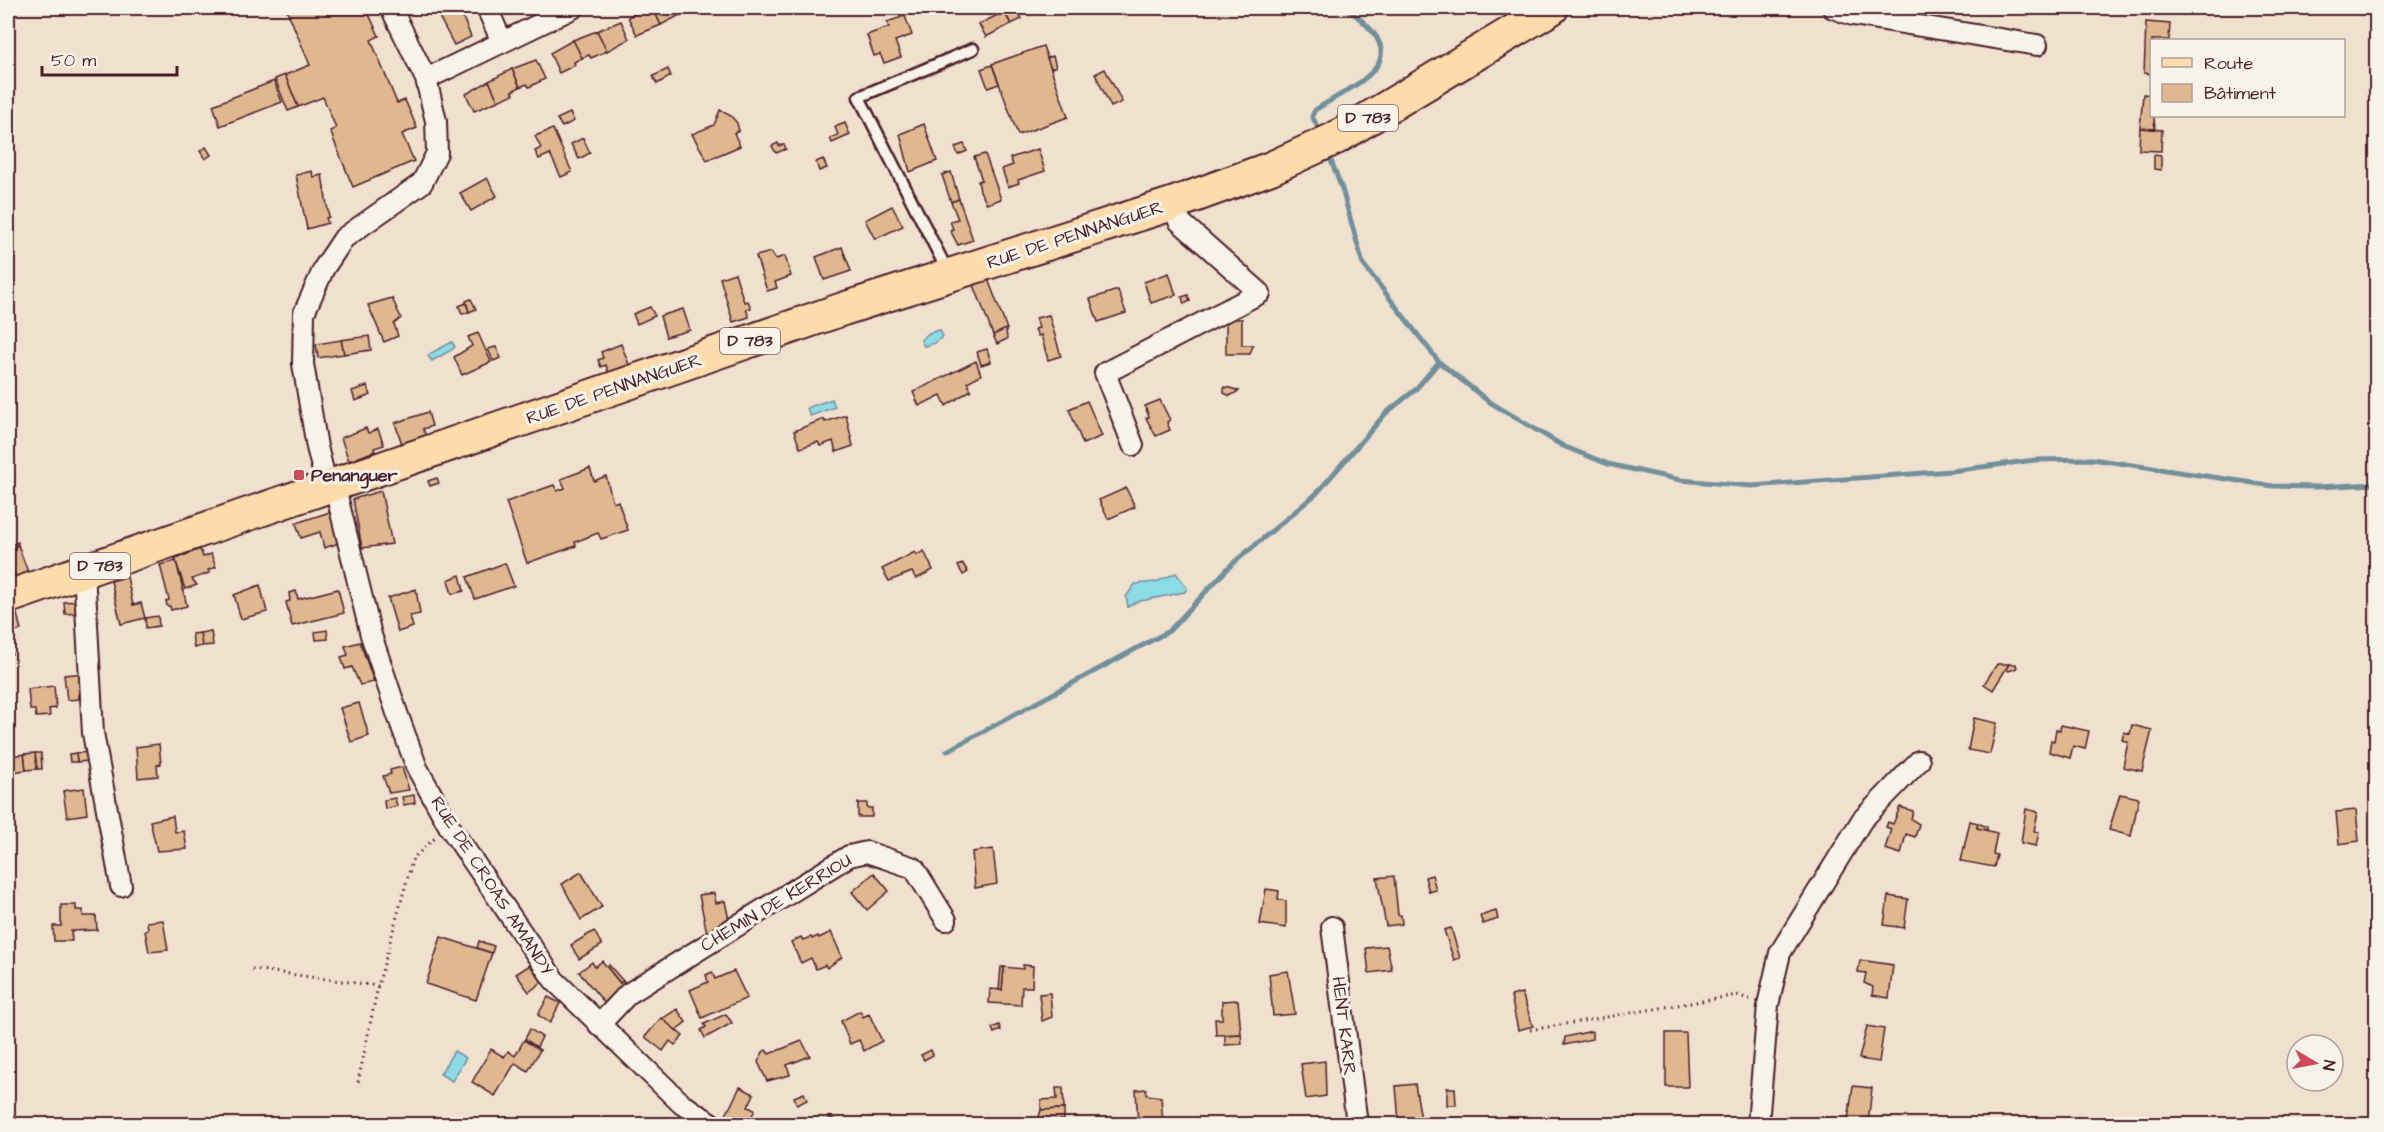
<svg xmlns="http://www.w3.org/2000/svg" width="2384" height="1132" font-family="'Architects Daughter',sans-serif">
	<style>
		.water { fill: #8cdce8; stroke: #72909c; stroke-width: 1.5 }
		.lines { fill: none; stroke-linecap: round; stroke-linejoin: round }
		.stream { stroke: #72909c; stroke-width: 5 }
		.building { fill: #dfb890; stroke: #4a1f2b; stroke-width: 1.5 }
		.service-casing { stroke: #4a1f2b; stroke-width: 15 }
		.minor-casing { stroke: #4a1f2b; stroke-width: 24 }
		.primary-casing { stroke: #4a1f2b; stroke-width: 36 }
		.path { stroke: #4a1f2b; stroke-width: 3; stroke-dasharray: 1.5 4.5; stroke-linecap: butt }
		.service { stroke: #f7f3e8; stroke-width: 10 }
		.minor { stroke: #f7f3e8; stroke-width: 20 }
		.primary { stroke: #fddcac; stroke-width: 32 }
		.poi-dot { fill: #d1495b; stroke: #f7f3e8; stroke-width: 2 }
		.labels { text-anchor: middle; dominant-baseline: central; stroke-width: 6; stroke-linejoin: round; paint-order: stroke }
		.shield { fill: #f7f3e8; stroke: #7e5f64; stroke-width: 1.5 }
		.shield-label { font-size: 16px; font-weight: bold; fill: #4a1f2b }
		.street-label { font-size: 18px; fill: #4a1f2b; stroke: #f7f3e8 }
		.poi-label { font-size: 18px; font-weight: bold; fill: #4a1f2b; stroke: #f7f3e8; text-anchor: start }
	</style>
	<rect width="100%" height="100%" fill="#f0e1ce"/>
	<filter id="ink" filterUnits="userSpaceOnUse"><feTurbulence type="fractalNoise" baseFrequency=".0167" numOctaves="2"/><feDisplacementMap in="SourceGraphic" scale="12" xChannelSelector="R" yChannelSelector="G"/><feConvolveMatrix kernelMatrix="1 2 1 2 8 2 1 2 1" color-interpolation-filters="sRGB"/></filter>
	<g filter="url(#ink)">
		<g class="water">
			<polygon points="940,330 943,336 935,343 924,346 921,340 929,333"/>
			<polygon points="452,342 455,347 453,349 432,361 428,356 431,353"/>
			<polygon points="832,399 835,407 810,416 807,408"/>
			<polygon points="1176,573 1187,588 1185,592 1136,602 1128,607 1126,597 1135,584 1156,582"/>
			<polygon points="454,1051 466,1058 452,1081 440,1074"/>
		</g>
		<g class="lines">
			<g class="stream">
				<path d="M1318 128 1312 116 1315 110C1364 79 1419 60 1346 8"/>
				<polyline points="1330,158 1342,189 1363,264 1439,362 1488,401 1563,446 1608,464 1680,480 1752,486 1951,471 2035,460 2092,459 2273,486 2317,487 2376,484"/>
				<polyline points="947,751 1169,631 1231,565 1316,494 1386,413 1415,390 1439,362"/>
			</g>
		</g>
		<g class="building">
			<polygon points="286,8 366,8 379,36 371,40 397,103 405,100 417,128 402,134 414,161 353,187 330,131 336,128 323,97 298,107 285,75 310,65"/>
			<polygon points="445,8 459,8 471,37 454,45 436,11"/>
			<polygon points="647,8 653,8 661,25 637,35 628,17"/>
			<polygon points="653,8 681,8 684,13 661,25"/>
			<polygon points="702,8 717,8 715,13"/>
			<polygon points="1013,8 1016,8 1022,19 1011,24 1004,12"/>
			<polygon points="1004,12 1011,24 986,37 979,24"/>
			<polygon points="905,16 912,35 895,41 901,57 884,63 880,54 874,56 867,35 889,27 887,22"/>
			<polygon points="621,21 629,39 607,51 597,31"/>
			<polygon points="2146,22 2170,24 2169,40 2152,40 2152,74 2144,73"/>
			<polygon points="597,31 607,51 591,58 589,55 582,58 573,40"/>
			<polygon points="573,40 582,58 574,62 575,65 559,73 550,53"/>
			<polygon points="1043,46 1068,117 1018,135 992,64"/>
			<polygon points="1053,56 1056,67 1051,68 1047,58"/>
			<polygon points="536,60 545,79 529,87 527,84 520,87 512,69"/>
			<polygon points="992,65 999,84 988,88 981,69"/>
			<polygon points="512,69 520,87 512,91 514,94 498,101 489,81"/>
			<polygon points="668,69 671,76 657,84 653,76"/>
			<polygon points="1105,69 1122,102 1111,107 1095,74"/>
			<polygon points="285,75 298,107 288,111 275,79"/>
			<polygon points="274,81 282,102 220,126 213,105"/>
			<polygon points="489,81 498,101 474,111 466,94"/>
			<polygon points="2143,94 2152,95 2155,129 2140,128"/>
			<polygon points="720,110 731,116 737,123 739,131 734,133 740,146 707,160 692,134 714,125"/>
			<polygon points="570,113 574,121 562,127 557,119"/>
			<polygon points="845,123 850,135 832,143 830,138 838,135 835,127"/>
			<polygon points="924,124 937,161 910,172 900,134"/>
			<polygon points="2140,128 2162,130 2161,151 2139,150"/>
			<polygon points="553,129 572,172 561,177 550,154 539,159 535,151 541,148 535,136"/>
			<polygon points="583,138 590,153 579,159 571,144"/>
			<polygon points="778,143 779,146 784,144 786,149 776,153 772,146"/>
			<polygon points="964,144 967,151 958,155 955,147"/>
			<polygon points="206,147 211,155 205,159 200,151"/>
			<polygon points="1038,149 1045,171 1018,180 1019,183 1008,187 1002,169 1013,165 1010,158"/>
			<polygon points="985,154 1001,199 987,204 980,191 978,181 982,180 974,157"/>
			<polygon points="2154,155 2161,156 2161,170 2154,169"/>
			<polygon points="823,159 827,168 819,171 816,162"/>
			<polygon points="312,171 313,177 322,175 329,217 326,218 328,223 307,229 296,175"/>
			<polygon points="951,172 959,199 951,202 942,175"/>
			<polygon points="487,178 497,196 471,211 460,193"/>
			<polygon points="959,199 973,240 958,245 950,230 953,229 950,221 958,219 951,202"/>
			<polygon points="892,206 903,226 875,239 865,220"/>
			<polygon points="842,247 851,271 824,280 816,257"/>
			<polygon points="771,252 776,259 785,256 791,276 775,282 777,288 767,291 756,256"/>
			<polygon points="735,273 744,302 748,301 751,308 746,309 749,317 733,322 720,278"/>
			<polygon points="1169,273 1176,295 1151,303 1144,282"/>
			<polygon points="988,279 1007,329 993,335 974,285"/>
			<polygon points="1118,290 1126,313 1098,322 1090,299"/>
			<polygon points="1188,295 1190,301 1184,304 1182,297"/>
			<polygon points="392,298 401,318 394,324 398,336 384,342 368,305"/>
			<polygon points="471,299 476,309 469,312 466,301"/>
			<polygon points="466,303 469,312 462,314 459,306"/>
			<polygon points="650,307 655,316 637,324 633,314"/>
			<polygon points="683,309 690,330 666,337 660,316"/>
			<polygon points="1049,315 1061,356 1048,360 1041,335 1038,336 1035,329 1039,328 1036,318"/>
			<polygon points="1226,319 1242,319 1242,345 1253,345 1250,354 1226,354"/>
			<polygon points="1006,329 1007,339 997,344 993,335"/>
			<polygon points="478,333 491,362 462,375 454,357 472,346 468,337"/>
			<polygon points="369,336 371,350 344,354 341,340"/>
			<polygon points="341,340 344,354 318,358 316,344"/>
			<polygon points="621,344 630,367 609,374 606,365 601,367 598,360 603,358 601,352"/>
			<polygon points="496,347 501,358 493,361 488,349"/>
			<polygon points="987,349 991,362 981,365 977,352"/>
			<polygon points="976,361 981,375 967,382 971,390 946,406 941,395 919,406 913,392"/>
			<polygon points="367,386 371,395 355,401 352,391"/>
			<polygon points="1224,387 1230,388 1239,391 1230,396 1224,393"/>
			<polygon points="1160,400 1170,420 1167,422 1170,430 1156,436 1146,418 1149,417 1145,406"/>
			<polygon points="1087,401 1102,436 1083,444 1069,409"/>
			<polygon points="428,412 432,426 423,429 426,436 402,444 395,423"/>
			<polygon points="846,415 853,446 836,452 833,441 820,446 818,442 800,448 794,431 824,419 825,422"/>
			<polygon points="366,428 368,433 378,429 384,445 374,448 375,451 349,461 341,438"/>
			<polygon points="590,468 594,481 606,476 613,503 618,501 628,530 601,539 598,533 575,542 576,546 527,563 506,502 554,485 557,491 565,488 561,479"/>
			<polygon points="437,478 439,483 430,486 428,481"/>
			<polygon points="1126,488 1135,507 1108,519 1099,500"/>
			<polygon points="381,491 392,544 362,548 353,499"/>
			<polygon points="330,512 339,543 324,548 320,532 301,538 296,523"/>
			<polygon points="18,542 18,545 8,549 8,546"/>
			<polygon points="18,545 28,572 8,579 8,549"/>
			<polygon points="200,549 203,557 211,554 216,567 208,570 209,573 192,579 197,585 185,589 175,559"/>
			<polygon points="924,551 933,570 916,579 912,572 889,581 882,569 915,552 917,555"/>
			<polygon points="176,561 187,606 171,610 170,606 167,606 166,601 169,600 160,565"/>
			<polygon points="505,563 514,586 475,599 467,577"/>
			<polygon points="963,564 968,572 963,575 958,566"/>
			<polygon points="460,575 464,591 452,594 448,580"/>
			<polygon points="127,577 133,605 141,603 145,618 121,624 111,581"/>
			<polygon points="260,585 267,612 241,619 234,595"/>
			<polygon points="338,589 344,613 292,626 286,602 290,601 289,593 296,591 298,599"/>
			<polygon points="416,589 420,614 410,616 413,627 398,632 388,598"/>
			<polygon points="78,601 80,613 65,614 64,602"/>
			<polygon points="17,614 21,630 9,633 8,617"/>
			<polygon points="158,616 159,626 146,628 145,618"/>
			<polygon points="327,630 328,639 316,640 315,632"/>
			<polygon points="211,631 213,645 202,646 200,633"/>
			<polygon points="9,633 12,654 8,654 8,634"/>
			<polygon points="200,633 202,646 194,648 192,634"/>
			<polygon points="360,642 374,682 360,685 352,667 345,669 341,657 348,655 345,646"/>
			<polygon points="1997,664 2009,664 1993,690 1984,684"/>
			<polygon points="2009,664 2016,664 2017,668 2009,671 2006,669"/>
			<polygon points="85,673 87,692 79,693 79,699 67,700 64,675"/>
			<polygon points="54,686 56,708 49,709 50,716 36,717 35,710 30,710 28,689"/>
			<polygon points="359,703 369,736 351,742 340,708"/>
			<polygon points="1974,718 1997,723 1990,754 1968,750"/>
			<polygon points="2061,725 2089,731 2085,749 2073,746 2070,758 2049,752 2051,740 2054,741 2056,729 2060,730"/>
			<polygon points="2132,725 2152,730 2142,771 2123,767 2128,742 2122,740 2124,732 2130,734"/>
			<polygon points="159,744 161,764 157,765 158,776 138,778 136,747"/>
			<polygon points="91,752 91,761 77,762 76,753"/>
			<polygon points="35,753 41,753 42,769 37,769"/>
			<polygon points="35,753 37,769 26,770 24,754"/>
			<polygon points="76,753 77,762 70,762 69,754"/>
			<polygon points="24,754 26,770 13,772 12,756"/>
			<polygon points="402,767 409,790 389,793 383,776 391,774 390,770"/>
			<polygon points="84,788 87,814 67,817 63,791"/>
			<polygon points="2120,794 2139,798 2131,836 2109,830"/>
			<polygon points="414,795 415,803 404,805 402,797"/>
			<polygon points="395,798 397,806 385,809 384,800"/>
			<polygon points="858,803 867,803 867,808 872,808 872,817 858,817"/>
			<polygon points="1900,807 1913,811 1911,819 1919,824 1915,837 1906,834 1901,854 1885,849 1891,829 1886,827 1888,822 1893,824"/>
			<polygon points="2026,809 2038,812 2034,831 2039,832 2036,846 2021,843"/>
			<polygon points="2356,810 2359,841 2339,844 2336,812"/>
			<polygon points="173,816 175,832 184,831 187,849 157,851 150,821"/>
			<polygon points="1970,821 1978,823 1977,828 1997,833 1993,854 1997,855 1994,867 1961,861"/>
			<polygon points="1978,823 1987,827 1987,830 1977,828"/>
			<polygon points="993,849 997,884 975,888 972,852"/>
			<polygon points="581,872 602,907 581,920 562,884"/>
			<polygon points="874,873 889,891 867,910 852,892"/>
			<polygon points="1432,875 1436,890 1429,892 1425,877"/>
			<polygon points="1394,876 1398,915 1401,915 1402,924 1386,926 1377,878"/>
			<polygon points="1266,889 1279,891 1278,899 1286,901 1286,928 1260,924"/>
			<polygon points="714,893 716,903 725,901 730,925 708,938 699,895"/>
			<polygon points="1888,896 1908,899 1904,928 1884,925"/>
			<polygon points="61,905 76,905 76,910 83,910 83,916 96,916 97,930 71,931 72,941 54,941 53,926 61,926"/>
			<polygon points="1496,911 1498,919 1483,924 1480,916"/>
			<polygon points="163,920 168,950 149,952 145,931 148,930 147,922"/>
			<polygon points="1451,928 1460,958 1454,960 1444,930"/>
			<polygon points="594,931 602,945 579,959 571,945"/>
			<polygon points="831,932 842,957 827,968 825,965 816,969 811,958 801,963 791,942 801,937 803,940 811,937 812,939 818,936 819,938"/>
			<polygon points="441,937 492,953 476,1000 426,984"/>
			<polygon points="479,941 494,946 492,953 477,948"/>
			<polygon points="1387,946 1392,970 1369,973 1366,948"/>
			<polygon points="1860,960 1893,965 1889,998 1872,995 1873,987 1864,983 1866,973 1858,972"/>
			<polygon points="602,961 620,983 623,981 628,988 607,1006 579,972 592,962 595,967"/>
			<polygon points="530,965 542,982 529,992 516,974"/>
			<polygon points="609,965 623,981 620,983 607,967"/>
			<polygon points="1023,965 1033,966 1032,987 1022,987 1021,1005 989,1003 990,989 1002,990 1004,967 1023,969"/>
			<polygon points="1001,967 1004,967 1002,990 999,990"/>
			<polygon points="734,971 747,998 702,1018 690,990 708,982 706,975 712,972 715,979"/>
			<polygon points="1288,971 1295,1014 1273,1016 1269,974"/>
			<polygon points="1050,993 1052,1017 1042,1021 1039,994"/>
			<polygon points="1522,993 1533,1026 1518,1030 1511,996"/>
			<polygon points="548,997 560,1003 550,1023 538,1015"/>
			<polygon points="1238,1000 1241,1034 1216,1035 1215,1019 1222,1019 1222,1001"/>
			<polygon points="677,1009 686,1022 676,1030 662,1019"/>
			<polygon points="860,1011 863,1017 869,1014 882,1041 864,1051 859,1040 850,1044 841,1021"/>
			<polygon points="726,1014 732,1023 705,1038 701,1030 706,1027 704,1024"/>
			<polygon points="661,1018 683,1036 675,1045 670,1041 663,1051 645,1037"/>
			<polygon points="999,1025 1001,1030 994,1033 992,1028"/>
			<polygon points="1867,1026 1884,1029 1879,1062 1859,1059"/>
			<polygon points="530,1029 542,1037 537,1047 525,1039"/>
			<polygon points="1592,1031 1592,1039 1564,1045 1565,1037"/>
			<polygon points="1666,1033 1686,1033 1688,1087 1666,1087"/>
			<polygon points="1241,1034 1242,1044 1225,1045 1225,1035"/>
			<polygon points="524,1040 540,1050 528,1071 515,1063 495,1096 472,1082 491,1049 504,1057 508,1051 515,1056"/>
			<polygon points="802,1041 810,1056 787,1065 790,1075 767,1081 758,1062 763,1052 766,1050 769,1054"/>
			<polygon points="931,1050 933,1055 924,1060 921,1055"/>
			<polygon points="1325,1061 1326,1096 1306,1099 1301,1064"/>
			<polygon points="1415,1084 1421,1119 1399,1122 1396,1086"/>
			<polygon points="1853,1086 1872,1088 1868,1123 1848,1120"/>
			<polygon points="740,1087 754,1094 748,1107 755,1110 749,1121 742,1118 739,1124 730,1124 723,1121"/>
			<polygon points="1056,1088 1063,1088 1064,1109 1041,1110 1041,1100 1057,1099"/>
			<polygon points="1447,1088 1455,1088 1456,1105 1447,1105"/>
			<polygon points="1146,1089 1147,1095 1161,1097 1163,1124 1138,1124 1136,1090"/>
			<polygon points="804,1093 807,1100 797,1105 794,1097"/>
			<polygon points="1064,1109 1064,1120 1038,1120 1041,1110"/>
			<polygon points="770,1117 782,1121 781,1124 768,1124"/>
			<polygon points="829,1117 842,1124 824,1124"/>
			<polygon points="1236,1120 1236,1124 1221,1124 1221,1121"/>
		</g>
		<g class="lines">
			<defs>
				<polyline id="service" points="948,272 859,97 973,49"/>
				<g id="minor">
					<polyline points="391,8 426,79 436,121 437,153 422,183 344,238 324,268 304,313 303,364 317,447 324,475 337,496 371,635 397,713 417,768 449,826 554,980 682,1104 712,1124"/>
					<polyline points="487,8 502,42"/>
					<polyline points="1833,8 1853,15 2037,45"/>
					<polyline points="426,79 573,8"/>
					<polyline points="1133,445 1105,373 1260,293 1179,221 1172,204"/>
					<polyline points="84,571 93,733 121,886"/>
					<polyline points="1332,927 1357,1124"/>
					<polyline points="599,1025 628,994 849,856 867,852 914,868 946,920"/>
					<polyline points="1758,1124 1768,1005 1780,953 1862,820 1919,761"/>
				</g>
				<polyline id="primary" points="8,597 843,309 1172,204 1271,168 1336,138 1552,8"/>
			</defs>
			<use href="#service" class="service-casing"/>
			<use href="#minor" class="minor-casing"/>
			<use href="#primary" class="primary-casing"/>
			<g class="path">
				<polyline points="252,969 378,986"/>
				<polyline points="1530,1030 1737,995 1752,1000"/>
				<polyline points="358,1082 378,986 413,858 436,837"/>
			</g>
			<use href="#service" class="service"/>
			<use href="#minor" class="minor"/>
			<use href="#primary" class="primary"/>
		</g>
	</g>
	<rect class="poi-dot" x="293" y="469" width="12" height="12" rx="3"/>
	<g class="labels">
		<g class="shield">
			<rect x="1338" y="105" width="60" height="26" rx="4.5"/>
			<rect x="720" y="328" width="60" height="26" rx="4.5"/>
			<rect x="70" y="553" width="60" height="26" rx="4.5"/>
		</g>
		<g class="shield-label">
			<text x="1368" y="118">D 783</text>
			<text x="750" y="341">D 783</text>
			<text x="100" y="566">D 783</text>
		</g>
		<g class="street-label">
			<text transform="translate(1075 235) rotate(-18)">RUE DE PENNANGUER</text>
			<text transform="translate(614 389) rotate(-19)">RUE DE PENNANGUER</text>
			<text transform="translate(492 886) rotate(57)">RUE DE CROAS AMANDY</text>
			<text transform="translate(776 903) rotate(-31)">CHEMIN DE KERRIOU</text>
			<text transform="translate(1344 1026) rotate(83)">HENT KARR</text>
		</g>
		<g class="poi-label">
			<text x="311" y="475">Penanguer</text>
		</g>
	</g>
	<rect width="2384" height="1132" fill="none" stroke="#f7f3e8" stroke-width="30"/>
	<rect x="15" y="15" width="2354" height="1102" fill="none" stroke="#4a1f2b" stroke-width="2" filter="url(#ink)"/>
	<rect x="2150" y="39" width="195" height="78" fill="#f7f3e8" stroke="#b29e9c" stroke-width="1.5"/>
	<rect x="2162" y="58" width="30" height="9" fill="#fddcac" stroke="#b29e9c" stroke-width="1.5"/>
	<text x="2204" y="69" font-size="18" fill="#4a1f2b">Route</text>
	<rect x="2162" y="84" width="30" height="18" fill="#dfb890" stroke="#b29e9c" stroke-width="1.5"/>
	<text x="2204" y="99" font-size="18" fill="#4a1f2b">Bâtiment</text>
	<g transform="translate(2315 1063) rotate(100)"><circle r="28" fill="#f7f3e8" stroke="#b29e9c" stroke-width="1.5"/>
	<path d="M0-4.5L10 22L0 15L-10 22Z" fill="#d1495b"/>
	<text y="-9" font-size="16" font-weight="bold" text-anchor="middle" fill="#4a1f2b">N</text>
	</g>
	<path d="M42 66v9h135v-9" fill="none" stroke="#4a1f2b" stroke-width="3"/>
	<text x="51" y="66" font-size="18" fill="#4a1f2b" stroke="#f7f3e8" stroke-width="4.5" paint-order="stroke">50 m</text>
</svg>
